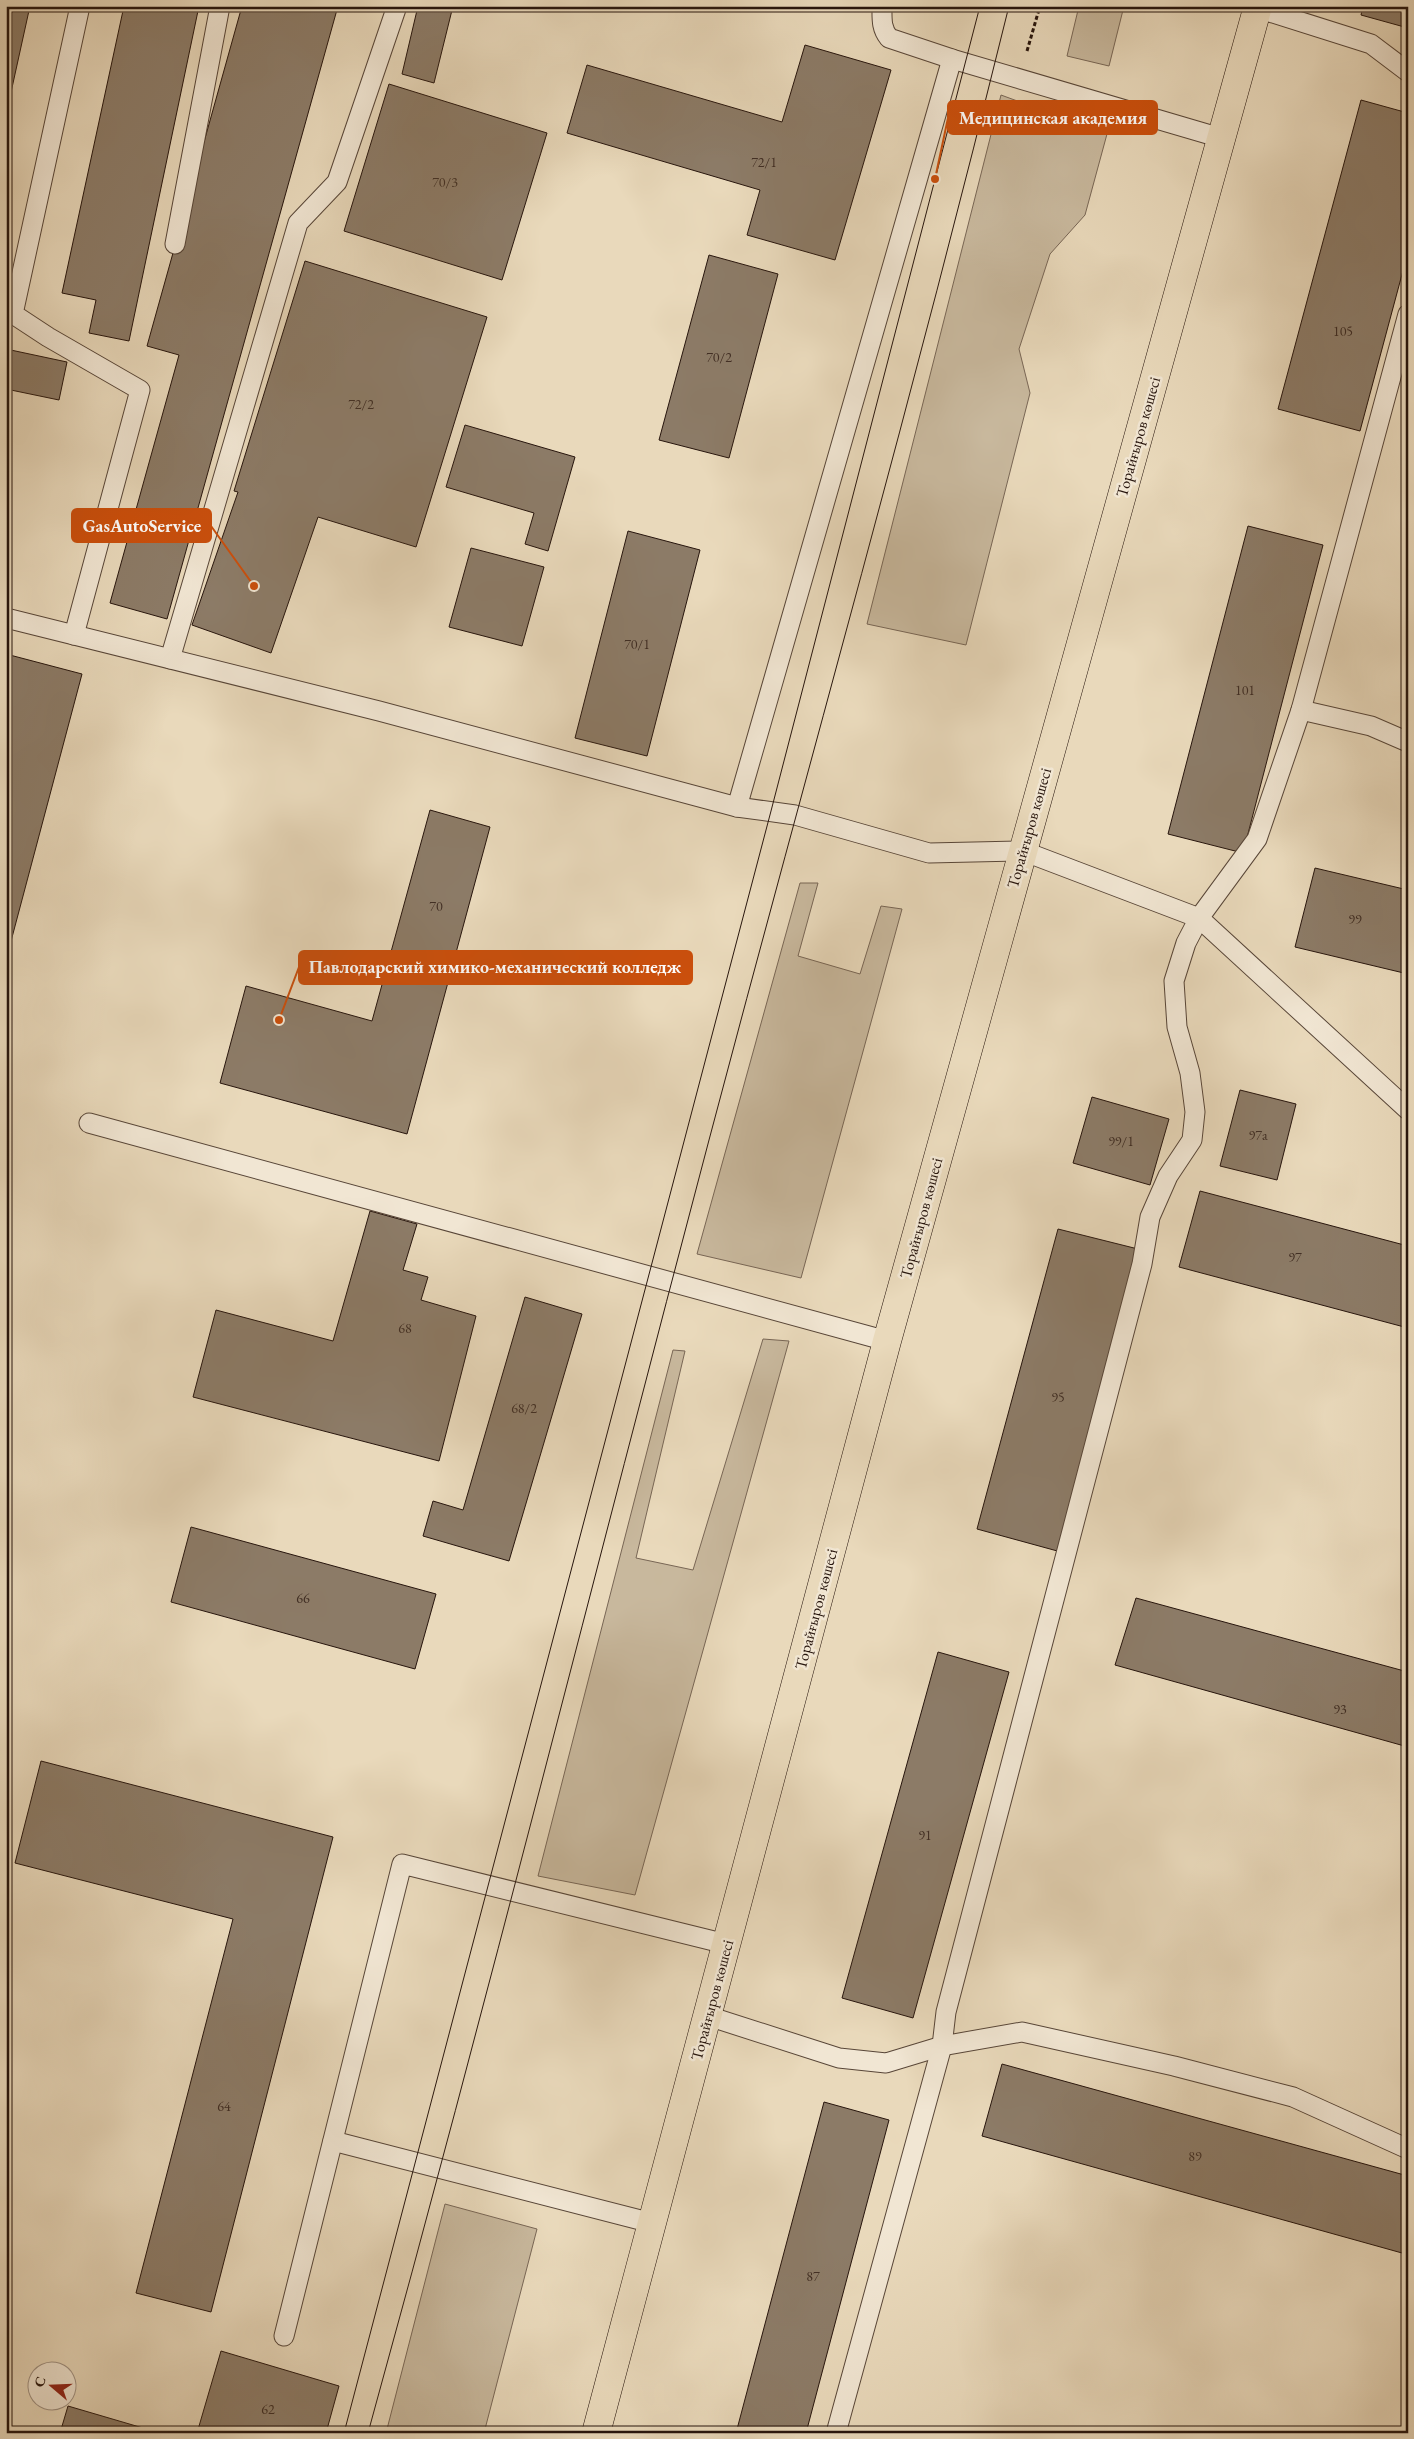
<svg xmlns="http://www.w3.org/2000/svg" width="1414" height="2439" font-family="'EB Garamond',serif">
	<style>
		.green { fill: #c8b89d; stroke: #786655 }
		.building { fill: #8c7b67; stroke: #27150d }
		.lines { fill: none; stroke-linecap: round; stroke-linejoin: round }
		.service-casing { stroke: #584638; stroke-width: 21 }
		.primary-casing { stroke: #27150d; stroke-width: 29 }
		.path { stroke: #27150d; stroke-width: 3; stroke-dasharray: 4 2.5; stroke-linecap: butt }
		.service { stroke: #f1e6d3; stroke-width: 19 }
		.primary { stroke: #e9d9bb; stroke-width: 28 }
		.tram { stroke: #27150d; stroke-width: 1 }
		.labels { text-anchor: middle; dominant-baseline: central; stroke-width: 5; stroke-linejoin: round; paint-order: stroke }
		.number-label { font-size: 14px; fill: #402e24 }
		.street-label { font-size: 16px; fill: #27150d; stroke: #f1e6d3 }
		.leader { fill: none; stroke: #cb4f0c; stroke-width: 2 }
		.callout-dot { fill: #cb4f0c; stroke: #f1e6d3; stroke-width: 2 }
		.callout { fill: #cb4f0c; stroke: #cb4f0c; stroke-width: 2 }
		.callout-label { font-size: 18px; text-anchor: middle; font-weight: bold; fill: #fff }
	</style>
	<rect width="100%" height="100%" fill="#e9d9bb"/>
	<filter id="stains"><feTurbulence type="fractalNoise" baseFrequency=".004" numOctaves="4"/><feColorMatrix values="0 0 0 0 .2 0 0 0 0 .09 0 0 0 0 .02 0 0 0 .5 -.17"/></filter>
	<radialGradient id="worn" r=".72"><stop offset=".6" stop-color="#630" stop-opacity="0"/><stop offset="1" stop-color="#630" stop-opacity=".3"/></radialGradient>
	<g class="green">
		<polygon points="1079,6 1124,6 1109,66 1067,56"/>
		<polygon points="1001,95 1107,134 1085,215 1050,254 1019,349 1030,393 966,645 867,624"/>
		<polygon points="800,883 818,883 798,956 860,974 881,906 902,909 801,1278 697,1254"/>
		<polygon points="763,1339 789,1341 635,1895 538,1876 673,1350 685,1351 636,1558 693,1570"/>
		<polygon points="445,2204 537,2229 484,2433 386,2433"/>
	</g>
	<g class="building">
		<polygon points="6,6 30,6 6,115"/>
		<polygon points="124,6 199,6 129,341 89,333 96,300 62,293"/>
		<polygon points="242,6 338,6 167,619 110,603 179,355 147,346"/>
		<polygon points="418,6 453,6 434,83 402,74"/>
		<polygon points="1363,6 1408,6 1408,28 1361,15"/>
		<polygon points="805,45 891,70 835,260 747,235 760,190 567,133 587,65 782,122"/>
		<polygon points="389,84 547,133 502,280 344,231"/>
		<polygon points="1361,100 1408,113 1408,252 1360,431 1278,409"/>
		<polygon points="709,255 778,274 729,458 659,440"/>
		<polygon points="305,261 487,317 416,547 318,517 271,653 192,625 238,492 234,491"/>
		<polygon points="6,349 67,362 59,400 6,389"/>
		<polygon points="465,425 575,457 548,551 525,544 534,513 446,487"/>
		<polygon points="1248,526 1323,545 1243,853 1168,834"/>
		<polygon points="628,531 700,550 647,756 575,738"/>
		<polygon points="471,548 544,567 522,646 449,627"/>
		<polygon points="6,654 82,674 6,960"/>
		<polygon points="430,810 490,827 407,1134 220,1083 246,986 372,1021"/>
		<polygon points="1315,868 1408,890 1408,974 1295,947"/>
		<polygon points="1240,1090 1296,1104 1277,1180 1220,1166"/>
		<polygon points="1092,1097 1169,1119 1150,1185 1073,1163"/>
		<polygon points="1200,1191 1408,1246 1408,1328 1179,1267"/>
		<polygon points="370,1211 417,1224 403,1270 428,1277 421,1300 476,1316 439,1461 193,1397 216,1310 333,1341"/>
		<polygon points="1058,1229 1142,1250 1061,1552 977,1529"/>
		<polygon points="525,1297 582,1314 509,1561 423,1536 433,1501 463,1510"/>
		<polygon points="191,1527 436,1594 415,1669 171,1602"/>
		<polygon points="1136,1598 1408,1672 1408,1747 1115,1665"/>
		<polygon points="938,1652 1009,1672 913,2018 842,1998"/>
		<polygon points="41,1761 333,1837 211,2312 136,2293 233,1919 15,1863"/>
		<polygon points="1002,2064 1408,2176 1408,2233 1402,2253 982,2136"/>
		<polygon points="824,2102 889,2120 806,2433 736,2433"/>
		<polygon points="221,2351 339,2386 326,2433 197,2433"/>
		<polygon points="68,2406 160,2433 60,2433"/>
	</g>
	<g class="lines">
		<defs>
			<g id="service">
				<path d="M882 6C882 19 881 28 889 38L952 59"/>
				<polyline points="1257,8 1371,44 1408,72"/>
				<polyline points="175,244 220,6"/>
				<polyline points="6,618 379,711 737,807 795,815 929,853 1023,851 1199,918 1408,1110"/>
				<polyline points="74,635 140,390 48,337 13,314 80,6"/>
				<polyline points="170,659 298,223 337,182 397,6"/>
				<polyline points="1301,710 1371,726 1408,742"/>
				<polyline points="737,807 952,59 1221,138"/>
				<polyline points="89,1123 887,1341"/>
				<polyline points="708,2016 839,2058 886,2063 942,2046 1022,2032 1174,2066 1293,2097 1408,2149"/>
				<polyline points="333,2141 652,2223"/>
				<polyline points="284,2336 402,1864 726,1944"/>
				<polyline points="836,2433 942,2046 946,2012 1142,1264 1150,1217 1168,1176 1192,1140 1195,1112 1190,1073 1177,1027 1174,981 1186,943 1199,918 1257,839 1301,710 1408,314"/>
			</g>
			<polyline id="primary" points="596,2433 887,1341 1258,6"/>
		</defs>
		<use href="#service" class="service-casing"/>
		<use href="#primary" class="primary-casing"/>
		<polyline class="path" points="1027,51 1040,6"/>
		<use href="#service" class="service"/>
		<use href="#primary" class="primary"/>
		<g class="tram">
			<polyline points="344,2433 771,811 980,6"/>
			<path d="M368 2433C487 2003 595 1571 709 1140 809 762 916 386 1009 6"/>
		</g>
	</g>
	<g class="labels">
		<g class="number-label">
			<text x="764" y="162">72/1</text>
			<text x="445" y="182">70/3</text>
			<text x="1343" y="331">105</text>
			<text x="719" y="357">70/2</text>
			<text x="361" y="404">72/2</text>
			<text x="637" y="644">70/1</text>
			<text x="1245" y="690">101</text>
			<text x="436" y="906">70</text>
			<text x="1355" y="919">99</text>
			<text x="1258" y="1135">97а</text>
			<text x="1121" y="1141">99/1</text>
			<text x="1295" y="1257">97</text>
			<text x="405" y="1328">68</text>
			<text x="1058" y="1397">95</text>
			<text x="524" y="1408">68/2</text>
			<text x="303" y="1598">66</text>
			<text x="1340" y="1709">93</text>
			<text x="925" y="1835">91</text>
			<text x="224" y="2106">64</text>
			<text x="1195" y="2156">89</text>
			<text x="813" y="2276">87</text>
			<text x="268" y="2409">62</text>
		</g>
		<g class="street-label">
			<text transform="translate(1138 437) rotate(-74)">Торайғыров көшесі</text>
			<text transform="translate(1029 828) rotate(-74)">Торайғыров көшесі</text>
			<text transform="translate(921 1218) rotate(-75)">Торайғыров көшесі</text>
			<text transform="translate(816 1609) rotate(-75)">Торайғыров көшесі</text>
			<text transform="translate(712 2000) rotate(-75)">Торайғыров көшесі</text>
		</g>
	</g>
	<path class="leader" d="M935 179L948 118M254 586L211 526M279 1020L299 967"/>
	<g class="callout-dot">
		<circle cx="935" cy="179" r="5"/>
		<circle cx="254" cy="586" r="5"/>
		<circle cx="279" cy="1020" r="5"/>
	</g>
	<g class="callout">
		<rect x="948" y="101" width="209" height="33" rx="5"/>
		<rect x="72" y="509" width="139" height="33" rx="5"/>
		<rect x="299" y="951" width="393" height="33" rx="5"/>
	</g>
	<g class="callout-label">
		<text x="1053" y="124">Медицинская академия</text>
		<text x="142" y="532">GasAutoService</text>
		<text x="495" y="973">Павлодарский химико-механический колледж</text>
	</g>
	<rect width="1414" height="2439" fill="none" stroke="#e9d9bb" stroke-width="25"/>
	<rect x="8" y="8" width="1399" height="2424" fill="none" stroke="#27150d" stroke-width="2.5"/>
	<rect x="12" y="12" width="1389" height="2414" fill="none" stroke="#27150d"/>
	<g transform="translate(52 2386) rotate(289)"><circle r="24" fill="#f1e6d3" stroke="#a09284"/>
	<path d="M0-4L9 19L0 12L-9 19Z" fill="#8f2418"/>
	<text y="-8" font-size="14" font-weight="bold" text-anchor="middle" fill="#27150d">С</text>
	</g>
	<rect width="100%" height="100%" filter="url(#stains)"/>
	<rect width="100%" height="100%" fill="url(#worn)"/>
</svg>
